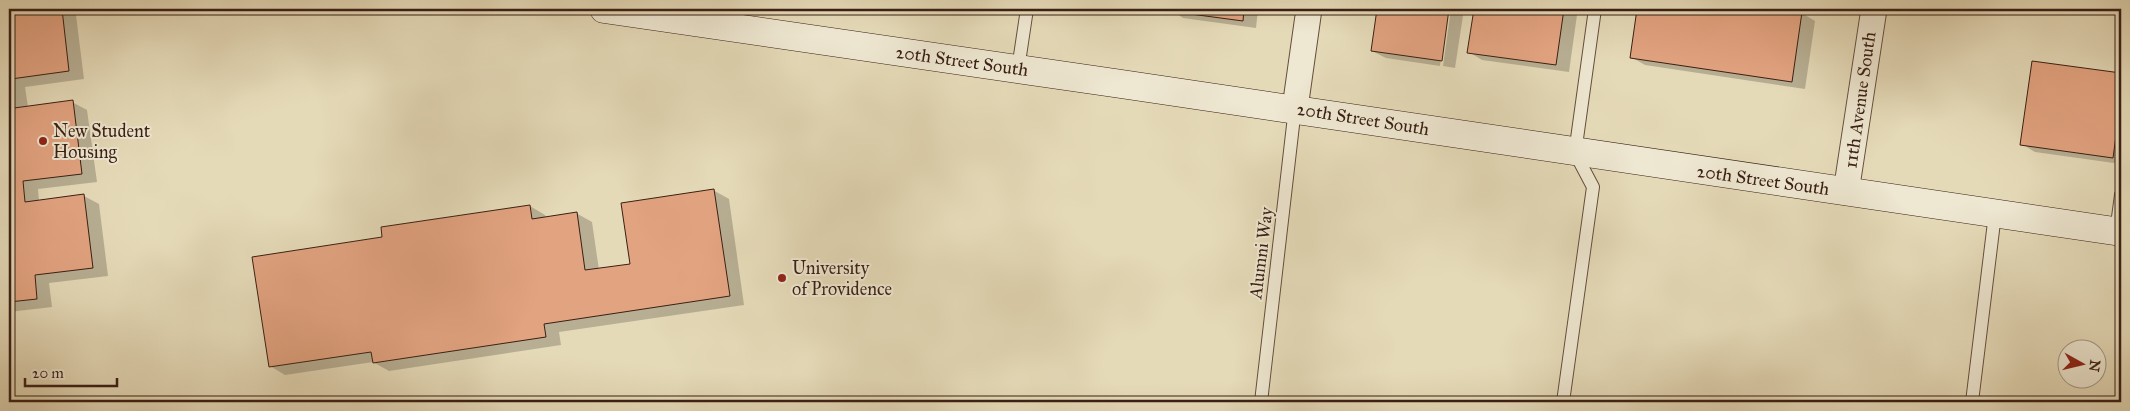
<svg xmlns="http://www.w3.org/2000/svg" width="2130" height="411" font-family="'IM FELL Great Primer',serif">
	<style>
		.shadow { fill: #0003 }
		.building { fill: #e2a380; stroke: #391f14 }
		.lines { fill: none; stroke-linecap: round; stroke-linejoin: round }
		.lane-casing { stroke: #644e3d; stroke-width: 14 }
		.street-casing { stroke: #644e3d; stroke-width: 27 }
		.secondary-casing { stroke: #391f14; stroke-width: 29 }
		.lane { stroke: #eee7d1; stroke-width: 12 }
		.street { stroke: #eee7d1; stroke-width: 25 }
		.secondary { stroke: #eee7d1; stroke-width: 28 }
		.poi-dot { fill: #8f2418; stroke: #eee7d1; stroke-width: 2 }
		.labels { text-anchor: middle; dominant-baseline: central; stroke-width: 4; stroke-linejoin: round; paint-order: stroke }
		.street-label { font-size: 18px; fill: #391f14; stroke: #eee7d1 }
		.poi-label { font-size: 18px; fill: #391f14; stroke: #eee7d1; text-anchor: start }
	</style>
	<rect width="100%" height="100%" fill="#e5dab8"/>
	<filter id="stains"><feTurbulence type="fractalNoise" baseFrequency=".004" numOctaves="4"/><feColorMatrix values="0 0 0 0 .2 0 0 0 0 .09 0 0 0 0 .02 0 0 0 .5 -.17"/></filter>
	<radialGradient id="worn" r=".72"><stop offset=".6" stop-color="#630" stop-opacity="0"/><stop offset="1" stop-color="#630" stop-opacity=".3"/></radialGradient>
	<g class="shadow">
		<polygon points="9,9 16,9 16,12 66,9 76,15 84,79 25,87 28,107 72,102 87,110 97,182 38,189 39,201 84,196 99,204 108,276 49,283 52,307 9,312"/>
		<polygon points="1170,9 1258,9 1256,28 1183,18"/>
		<polygon points="1378,9 1448,9 1440,66 1386,58 1372,51"/>
		<polygon points="1451,9 1464,9 1455,68 1443,66"/>
		<polygon points="1475,9 1566,9 1577,15 1569,72 1482,60 1469,52"/>
		<polygon points="1639,9 1771,9 1802,13 1815,21 1805,89 1645,65 1631,57"/>
		<polygon points="1798,9 1825,9 1825,13"/>
		<polygon points="2033,62 2121,74 2121,164 2035,152 2022,144"/>
		<polygon points="713,190 729,199 744,305 559,332 561,345 389,371 373,362 285,375 270,366 384,238 530,206 545,215 546,218 576,213 592,222 599,270 632,265"/>
	</g>
	<g class="building">
		<polygon points="28,9 62,9 69,71 11,79 14,108 73,100 82,174 23,181 25,202 84,194 93,268 35,275 37,299 9,302 9,11"/>
		<polygon points="1168,9 1244,9 1243,21 1168,11"/>
		<polygon points="1377,9 1449,9 1442,61 1371,51"/>
		<polygon points="1474,9 1564,9 1556,65 1467,53"/>
		<polygon points="1637,9 1779,9 1802,12 1792,82 1630,58"/>
		<polygon points="2032,61 2121,73 2121,99 2113,158 2020,145"/>
		<polygon points="714,189 730,296 544,324 546,337 373,363 371,352 269,367 252,257 382,237 381,227 530,205 532,219 577,212 585,270 630,264 621,203"/>
		<polygon points="1587,397 1625,402 1586,402"/>
	</g>
	<g class="lines">
		<defs>
			<g id="lane">
				<polyline points="1018,69 1027,9"/>
				<polyline points="2116,232 2121,195"/>
				<polyline points="1261,402 1295,108"/>
				<polyline points="1563,402 1593,187 1575,153 1595,9"/>
				<polyline points="1972,402 1995,214"/>
			</g>
			<g id="street">
				<polyline points="1295,108 1309,9"/>
				<polyline points="1846,192 1874,9"/>
			</g>
			<path id="secondary" d="M604 9C1110 81 1616 158 2121 232"/>
		</defs>
		<use href="#lane" class="lane-casing"/>
		<use href="#street" class="street-casing"/>
		<use href="#secondary" class="secondary-casing"/>
		<use href="#lane" class="lane"/>
		<use href="#street" class="street"/>
		<use href="#secondary" class="secondary"/>
	</g>
	<g class="poi-dot">
		<circle cx="43" cy="141" r="5"/>
		<circle cx="782" cy="278" r="5"/>
	</g>
	<g class="labels">
		<g class="street-label">
			<text transform="translate(962 61) rotate(8)">20th Street South</text>
			<text transform="translate(1860 100) rotate(-82)">11th Avenue South</text>
			<text transform="translate(1363 119) rotate(9)">20th Street South</text>
			<text transform="translate(1763 180) rotate(8)">20th Street South</text>
			<text transform="translate(1261 253) rotate(-83)">Alumni Way</text>
		</g>
		<g class="poi-label">
			<text x="53" y="131">New Student<tspan x="53" dy="21">Housing</tspan></text>
			<text x="792" y="268">University<tspan x="792" dy="21">of Providence</tspan></text>
		</g>
	</g>
	<rect width="2130" height="411" fill="none" stroke="#e5dab8" stroke-width="30"/>
	<rect x="10" y="10" width="2110" height="391" fill="none" stroke="#391f14" stroke-width="2.5"/>
	<rect x="15" y="15" width="2100" height="381" fill="none" stroke="#391f14"/>
	<g transform="translate(2082 364) rotate(98)"><circle r="24" fill="#eee7d1" stroke="#a69785"/>
	<path d="M0-4L9 19L0 12L-9 19Z" fill="#8f2418"/>
	<text y="-8" font-size="14" font-weight="bold" text-anchor="middle" fill="#391f14">N</text>
	</g>
	<path d="M25 378v8h92v-8" fill="none" stroke="#391f14" stroke-width="2.5"/>
	<text x="32" y="378" font-size="15" fill="#391f14" stroke="#eee7d1" stroke-width="4" paint-order="stroke">20 m</text>
	<rect width="100%" height="100%" filter="url(#stains)"/>
	<rect width="100%" height="100%" fill="url(#worn)"/>
</svg>
